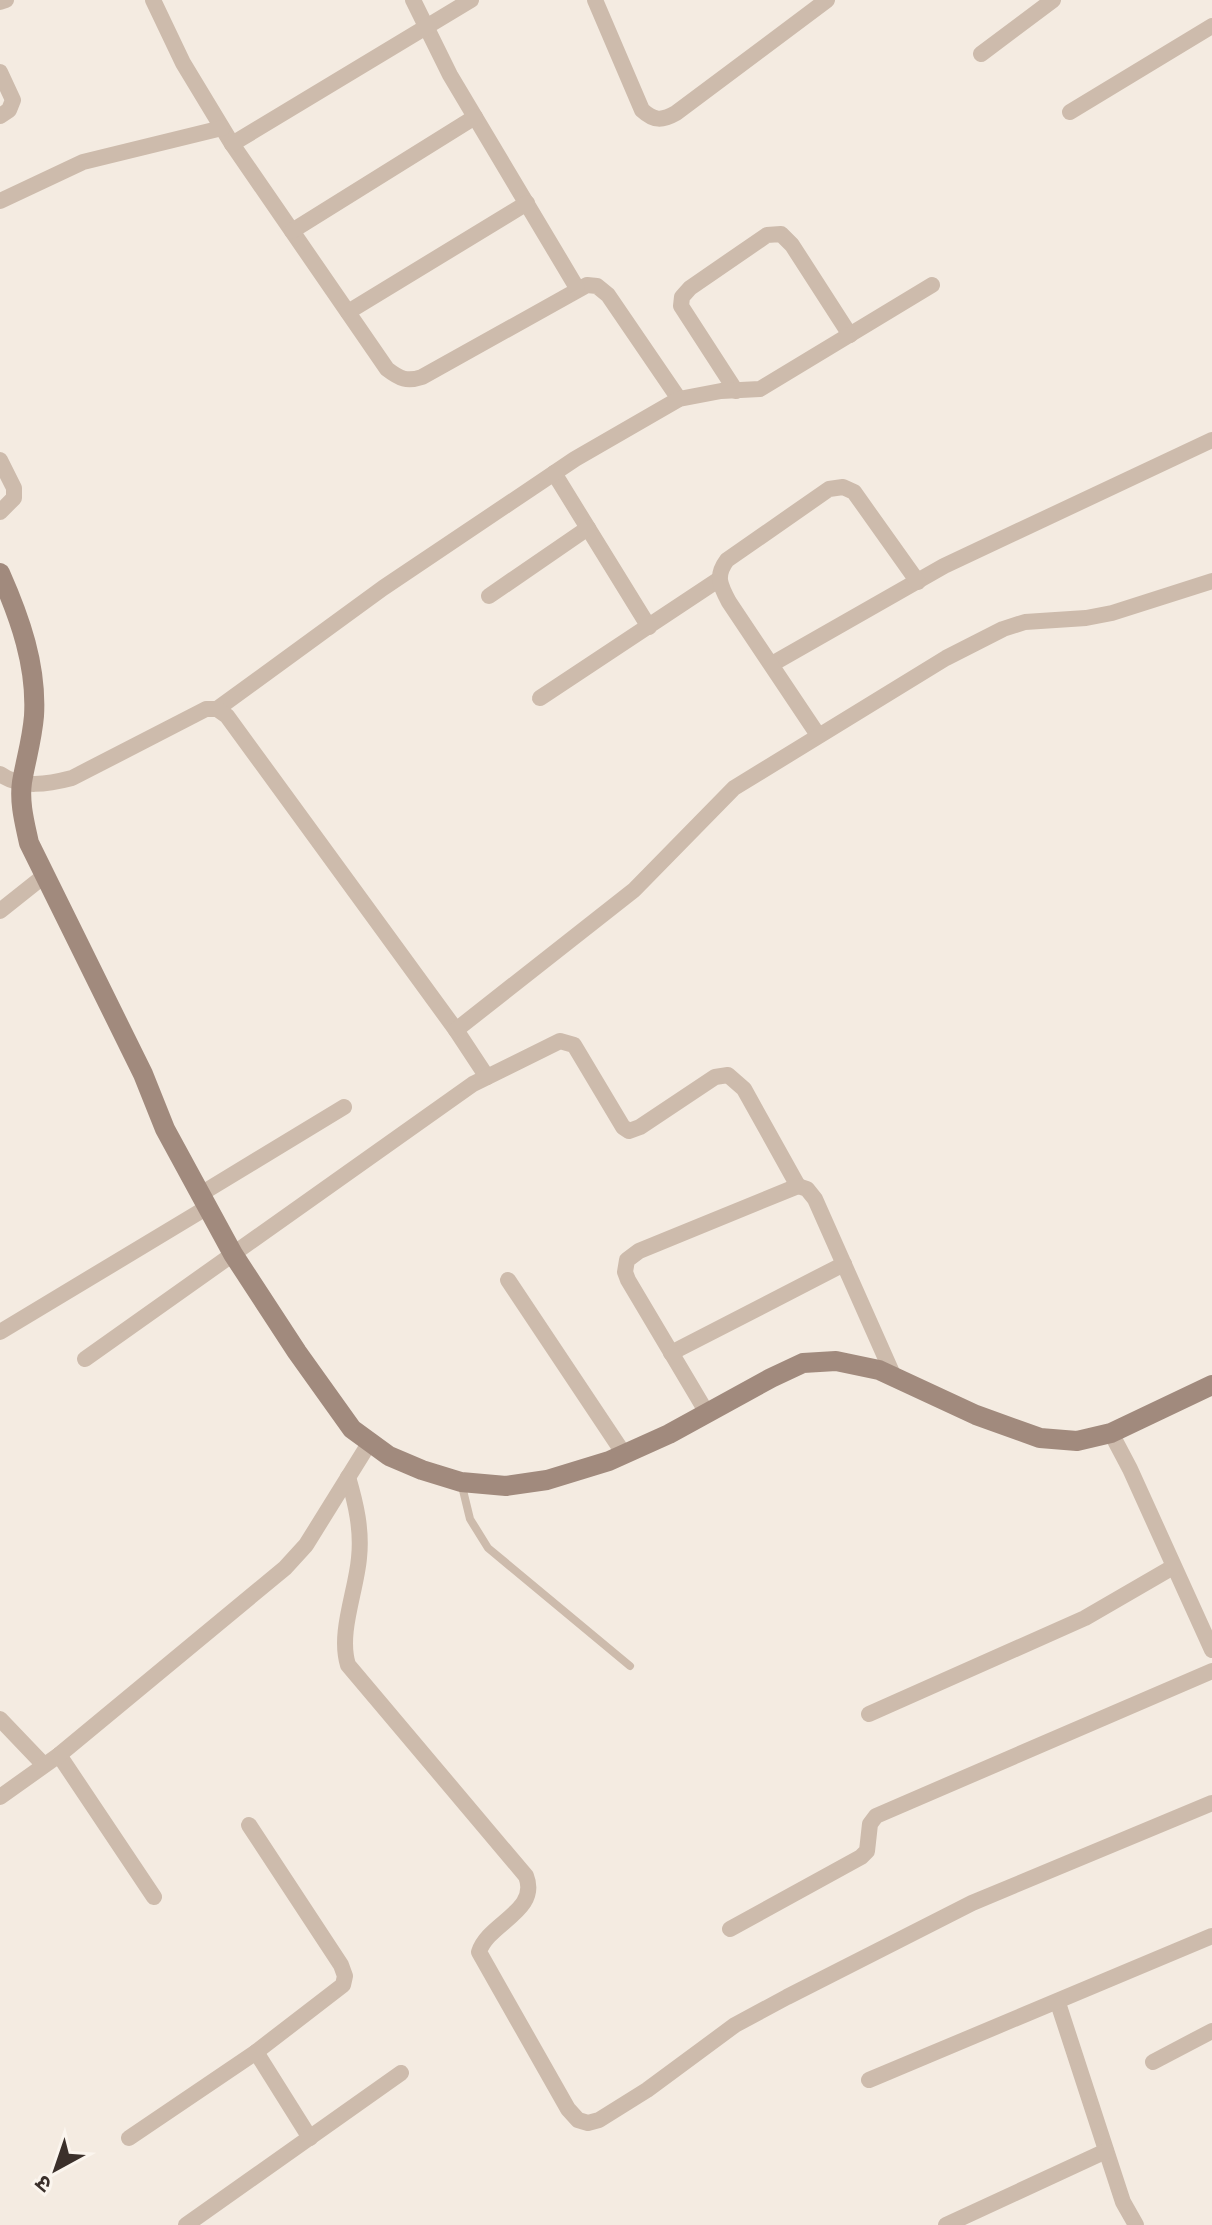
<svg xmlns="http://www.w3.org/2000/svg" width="1212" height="2225" font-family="Mulish,'Noto Sans Devanagari',sans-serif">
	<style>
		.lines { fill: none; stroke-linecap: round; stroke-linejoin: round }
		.lane { stroke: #cdbbac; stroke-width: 8 }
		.street { stroke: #cdbbac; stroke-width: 16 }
		.secondary { stroke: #a18a7d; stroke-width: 20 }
	</style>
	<rect width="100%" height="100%" fill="#f4ebe1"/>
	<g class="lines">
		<polyline class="lane" points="461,1482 470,1519 488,1548 630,1666"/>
		<g class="street">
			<path d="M153 0 183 63 232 144 387 369C400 379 407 382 422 377L587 285 597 286 608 295 679 399"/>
			<polyline points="413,0 450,75 577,288"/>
			<path d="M595 0 642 110C654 121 662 121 676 113L827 0"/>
			<polyline points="0,2 6,0"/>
			<polyline points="981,54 1053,0"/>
			<polyline points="0,72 13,100 9,110 0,116"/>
			<polyline points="1070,112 1212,26"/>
			<polyline points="232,144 471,0"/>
			<polyline points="0,201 83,162 222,128"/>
			<polyline points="292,231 475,117"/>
			<polyline points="348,312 527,203"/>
			<polyline points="736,391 681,306 682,297 690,288 767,235 781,234 792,245 850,335"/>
			<polyline points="0,460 14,488 14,498 0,512"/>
			<polyline points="554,473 649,627"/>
			<polyline points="489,596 588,528"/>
			<polyline points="772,664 944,566 1212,440"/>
			<polyline points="540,698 718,580"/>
			<polyline points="217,709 383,588 575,459 679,399 721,391 760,389 932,285"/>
			<path d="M818 735 729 602C720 585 715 576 727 560L829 489 843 487 854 492 918 582"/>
			<path d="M0 774C20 789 49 784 72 778L206 709H217L227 716 456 1030 487 1077"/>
			<polyline points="0,911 44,876"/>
			<polyline points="456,1030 634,890 734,788 946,658 1003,629 1025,622 1086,618 1112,613 1212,581"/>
			<polyline points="199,1195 344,1107"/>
			<polyline points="508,1280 624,1454"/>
			<polyline points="0,1332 206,1208"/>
			<polyline points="671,1353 844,1264"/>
			<polyline points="85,1359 473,1084 560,1041 574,1045 623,1127 629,1131 640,1127 715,1077 728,1075 744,1089 798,1186"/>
			<polyline points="707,1413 628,1280 625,1272 627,1260 639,1251 798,1186 807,1189 815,1199 894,1377"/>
			<polyline points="1111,1433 1130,1469 1212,1650"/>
			<path d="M348 1477C356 1504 362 1530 359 1558 356 1592 338 1633 348 1665L526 1876C540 1911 488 1923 479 1952L568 2109 578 2120 588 2123 599 2120 647 2090 735 2025 787 1997 972 1903 1212 1803"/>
			<polyline points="869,1714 1085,1618 1173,1567"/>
			<polyline points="0,1719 44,1765"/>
			<polyline points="59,1755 154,1897"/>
			<polyline points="0,1797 59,1755 285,1568 306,1545 370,1442"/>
			<polyline points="730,1929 861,1857 867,1851 870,1824 876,1816 1212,1671"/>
			<polyline points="1058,2003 1123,2202 1136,2225"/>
			<polyline points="256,2052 310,2138"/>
			<polyline points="1153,2062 1212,2031"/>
			<polyline points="869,2080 1212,1936"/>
			<polyline points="129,2138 256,2052 343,1985 345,1976 341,1965 249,1825"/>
			<polyline points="186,2225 401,2073"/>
			<polyline points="946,2225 1106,2151"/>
		</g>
		<path class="secondary" d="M0 573C20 618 37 666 34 716 32 740 26 759 22 782 19 803 25 824 29 843L143 1074 165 1129 233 1254 297 1352 352 1429 389 1456 422 1470 461 1482 506 1486 547 1480 609 1461 669 1434 771 1378 803 1363 836 1361 879 1370 976 1415 1040 1438 1077 1441 1111 1433 1212 1385"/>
	</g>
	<g transform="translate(56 2169) rotate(220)" stroke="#fbf5ee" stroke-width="6" paint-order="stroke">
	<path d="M0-6L14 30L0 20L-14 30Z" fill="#3b302b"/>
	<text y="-12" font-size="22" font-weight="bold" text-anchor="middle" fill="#3b302b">उ</text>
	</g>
</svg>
